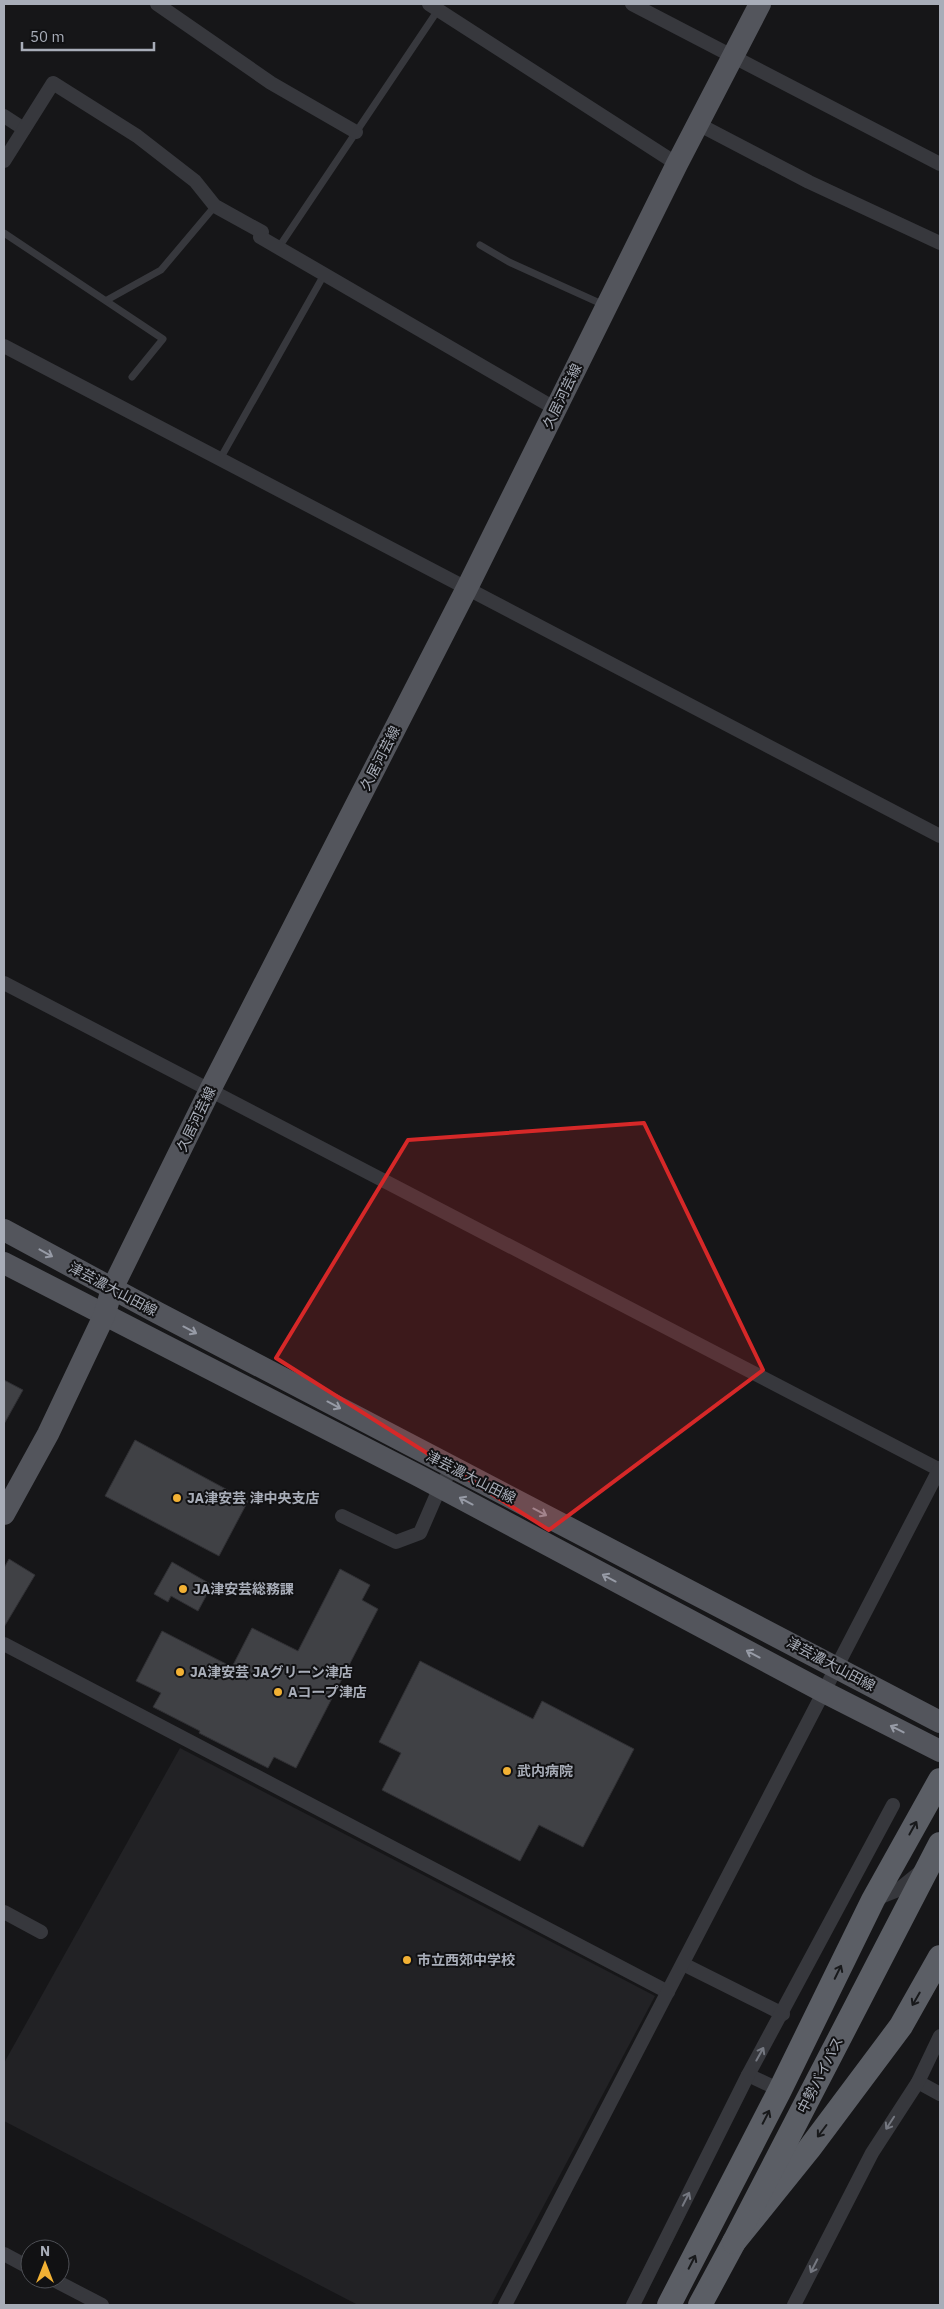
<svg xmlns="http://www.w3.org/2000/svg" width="944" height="2309" font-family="'IBM Plex Sans','Noto Sans JP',sans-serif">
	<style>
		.built { fill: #222225 }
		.building { fill: #404145; stroke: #303034 }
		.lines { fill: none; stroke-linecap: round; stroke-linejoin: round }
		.service { stroke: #37383d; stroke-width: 7 }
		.minor { stroke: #37383d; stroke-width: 14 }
		.primary { stroke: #53555c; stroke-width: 22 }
		.trunk { stroke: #5b5e65; stroke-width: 24 }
		.trunk-bridge { stroke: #5b5e65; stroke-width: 24 }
		.oneway { stroke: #979ba6 }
		.oneway2 { stroke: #18191b }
		.oneway3 { stroke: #757881 }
		.marked { fill: #d62828; fill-opacity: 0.2; stroke: #d62828; stroke-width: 4; stroke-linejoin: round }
		.poi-dot { fill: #f2b134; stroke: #111113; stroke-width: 2 }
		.labels { text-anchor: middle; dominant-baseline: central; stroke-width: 4; stroke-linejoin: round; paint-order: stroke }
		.street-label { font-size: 14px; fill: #a8adb8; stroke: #111113 }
		.poi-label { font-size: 14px; font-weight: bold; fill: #a8adb8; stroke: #111113; text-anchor: start }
	</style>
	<rect width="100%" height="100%" fill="#161618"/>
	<polygon class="built" points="180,1748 655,1996 491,2305 358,2305 4,2121 4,2063"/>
	<g class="building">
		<polygon points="4,1380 23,1390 4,1424"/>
		<polygon points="135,1440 248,1501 219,1556 105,1496"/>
		<polygon points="9,1559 35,1575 4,1627 4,1568"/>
		<polygon points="172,1562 212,1585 198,1611 171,1596 168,1602 154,1594"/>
		<polygon points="340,1569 370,1585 362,1600 378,1609 296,1768 274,1757 268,1768 199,1733 200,1731 153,1707 161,1693 136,1681 162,1631 232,1667 252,1628 298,1651"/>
		<polygon points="420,1661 533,1719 542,1701 634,1749 583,1847 539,1825 520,1861 382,1790 401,1753 379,1742"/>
	</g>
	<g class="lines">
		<g class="service">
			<polyline points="4,233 163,339 132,377"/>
			<polyline points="480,245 509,262 604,305"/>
			<polyline points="279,247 438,10"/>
			<polyline points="107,300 161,270 215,206"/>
			<polyline points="220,459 325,273"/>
		</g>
		<g class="minor">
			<polyline points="157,4 271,83 356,132"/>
			<polyline points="429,4 677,164"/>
			<polyline points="632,4 940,164"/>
			<polyline points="4,116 24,129"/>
			<polyline points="698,124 809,182 940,243"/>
			<polyline points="4,161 53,83 137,136 195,181 215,206 262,232 260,237 556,409"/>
			<polyline points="4,346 940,836"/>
			<polyline points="4,983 940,1470"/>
			<polyline points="342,1516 396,1542 420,1533 440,1487 453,1467"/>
			<polyline points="4,1644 668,1992"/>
			<polyline points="873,1900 898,1890 919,1873"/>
			<polyline points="4,1912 41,1932"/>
			<polyline points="683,1964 783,2014"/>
			<polyline points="748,2075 780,2090"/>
			<polyline points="918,2082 940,2094"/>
			<polyline points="4,2254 30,2268"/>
			<polyline points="52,2279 102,2305"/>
			<polyline points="505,2305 940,1468"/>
			<polyline points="633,2305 748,2075 893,1805"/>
			<polyline points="794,2305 872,2153 918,2082 940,2036"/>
		</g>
		<g class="primary">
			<polyline points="4,1230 158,1313 940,1722"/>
			<polyline points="4,1263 419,1476 824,1692 940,1751"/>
			<polyline points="4,1514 48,1434 104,1316 112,1289 210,1090 467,588 677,164 760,4"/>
		</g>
		<g class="trunk">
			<polyline points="669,2305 780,2090 873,1900 940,1780"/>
			<polyline points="700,2305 734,2242 809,2149 901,2026 940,1957"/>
		</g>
		<polyline class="trunk-bridge" points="734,2242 940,1844"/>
	</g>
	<defs><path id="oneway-shaft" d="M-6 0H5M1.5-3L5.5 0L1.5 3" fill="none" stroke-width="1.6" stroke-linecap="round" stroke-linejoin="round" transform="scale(1.25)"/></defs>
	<g class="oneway">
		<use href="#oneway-shaft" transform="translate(46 1253) rotate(29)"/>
		<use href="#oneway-shaft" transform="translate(190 1330) rotate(28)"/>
		<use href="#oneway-shaft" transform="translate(334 1405) rotate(28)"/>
		<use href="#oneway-shaft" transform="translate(466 1501) rotate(-152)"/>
		<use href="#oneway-shaft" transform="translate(540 1512) rotate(28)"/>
		<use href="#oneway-shaft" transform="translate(609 1578) rotate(-152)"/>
		<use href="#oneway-shaft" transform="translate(753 1654) rotate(-152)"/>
		<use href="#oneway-shaft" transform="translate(897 1729) rotate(-153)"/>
	</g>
	<g class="oneway2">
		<use href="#oneway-shaft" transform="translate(913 1828) rotate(-61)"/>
		<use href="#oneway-shaft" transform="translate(838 1972) rotate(-64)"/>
		<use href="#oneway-shaft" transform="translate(916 1999) rotate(120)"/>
		<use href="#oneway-shaft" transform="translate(766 2117) rotate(-63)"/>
		<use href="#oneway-shaft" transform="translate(822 2131) rotate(127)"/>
		<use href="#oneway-shaft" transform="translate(692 2262) rotate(-63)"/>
	</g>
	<g class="oneway3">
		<use href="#oneway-shaft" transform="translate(760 2054) rotate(-61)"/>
		<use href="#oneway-shaft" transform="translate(890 2123) rotate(123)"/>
		<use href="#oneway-shaft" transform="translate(686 2199) rotate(-63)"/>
		<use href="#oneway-shaft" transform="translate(814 2266) rotate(117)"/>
	</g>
	<path class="marked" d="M644 1123 763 1370 549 1530 276 1358 408 1140Z"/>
	<g class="poi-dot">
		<circle cx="177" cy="1498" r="5"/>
		<circle cx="183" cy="1589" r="5"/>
		<circle cx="180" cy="1672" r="5"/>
		<circle cx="278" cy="1692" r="5"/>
		<circle cx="507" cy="1771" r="5"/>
		<circle cx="407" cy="1960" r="5"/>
	</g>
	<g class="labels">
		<g class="street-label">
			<text transform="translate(562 396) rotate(-64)">久居河芸線</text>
			<text transform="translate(380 758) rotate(-63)">久居河芸線</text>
			<text transform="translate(196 1119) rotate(-64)">久居河芸線</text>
			<text transform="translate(113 1289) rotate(28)">津芸濃大山田線</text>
			<text transform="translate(471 1477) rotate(27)">津芸濃大山田線</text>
			<text transform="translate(831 1664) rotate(28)">津芸濃大山田線</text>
			<text transform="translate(820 2075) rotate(-63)">中勢バイパス</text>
		</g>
		<g class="poi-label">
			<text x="187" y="1498">JA津安芸 津中央支店</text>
			<text x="193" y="1589">JA津安芸総務課</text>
			<text x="190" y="1672">JA津安芸 JAグリーン津店</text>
			<text x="288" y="1692">Aコープ津店</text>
			<text x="517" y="1771">武内病院</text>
			<text x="417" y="1960">市立西郊中学校</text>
		</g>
	</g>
	<rect width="944" height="2309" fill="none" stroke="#a8adb8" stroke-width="10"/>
	<g transform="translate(45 2264)"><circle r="24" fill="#111113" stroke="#4d4f55"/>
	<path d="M0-4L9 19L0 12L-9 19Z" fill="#f2b134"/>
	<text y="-8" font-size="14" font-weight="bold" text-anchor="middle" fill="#a8adb8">N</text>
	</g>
	<path d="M22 42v8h132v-8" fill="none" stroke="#a8adb8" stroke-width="2.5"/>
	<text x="30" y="42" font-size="15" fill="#a8adb8" stroke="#111113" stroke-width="4" paint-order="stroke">50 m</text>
</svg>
